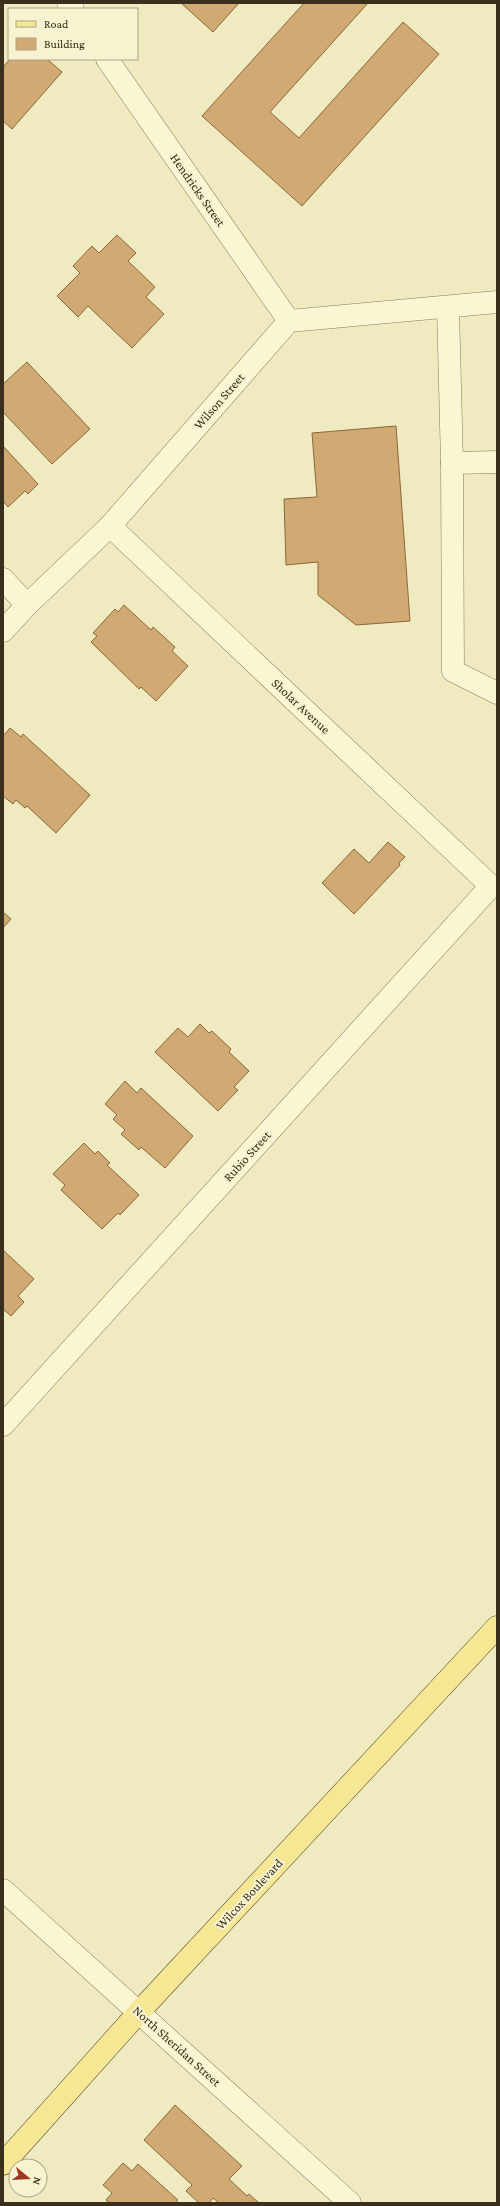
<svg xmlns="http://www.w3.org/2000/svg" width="500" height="2206" font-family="'Crimson Pro',serif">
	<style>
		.building { fill: #d0a973; stroke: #8a683b }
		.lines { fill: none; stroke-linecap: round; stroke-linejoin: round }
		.minor-casing { stroke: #8a7a57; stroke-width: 23 }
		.major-casing { stroke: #57472b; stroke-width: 23 }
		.minor { stroke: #faf5d3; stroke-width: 22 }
		.major { stroke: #f6e795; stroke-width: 22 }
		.labels { text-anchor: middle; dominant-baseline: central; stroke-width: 4; stroke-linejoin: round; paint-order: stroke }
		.street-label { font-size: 13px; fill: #392f1c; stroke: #f7f2d0 }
	</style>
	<rect width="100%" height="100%" fill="#f0eac0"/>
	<g class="building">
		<polygon points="181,3 239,3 213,32"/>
		<polygon points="304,3 368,3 270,112 299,138 403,22 439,54 302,206 202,116"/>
		<polygon points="10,59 47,59 62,72 12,129 3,121 3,67"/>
		<polygon points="117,235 136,253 128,261 155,287 146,297 164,314 132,348 88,306 78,317 57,296 80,273 73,266 92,246 99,253"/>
		<polygon points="27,362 90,429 52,464 3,412 3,384"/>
		<polygon points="396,426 410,621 356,625 318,595 318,562 286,565 284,499 317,497 312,433"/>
		<polygon points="3,446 38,484 28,494 25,491 8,507 3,501"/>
		<polygon points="124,605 151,630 153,627 175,647 172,651 188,666 156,701 141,687 139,689 91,642 97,636 93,633 115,609 118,612"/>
		<polygon points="10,728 21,737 23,734 90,795 56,833 27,806 25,808 16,800 13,804 3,796 3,736"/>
		<polygon points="388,842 405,857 399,863 400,865 354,914 322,883 354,849 369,863"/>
		<polygon points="3,912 11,919 3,928"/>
		<polygon points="200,1024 209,1033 212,1031 231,1049 229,1052 249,1071 234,1087 238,1090 218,1111 155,1052 178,1028 188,1037"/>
		<polygon points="125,1081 137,1093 141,1088 193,1136 165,1168 141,1147 139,1150 121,1134 125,1130 113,1119 117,1115 105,1104"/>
		<polygon points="84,1143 95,1154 98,1151 110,1163 107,1165 139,1195 120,1215 118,1213 102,1229 61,1190 65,1185 53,1174"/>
		<polygon points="3,1250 34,1279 18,1296 24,1302 11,1316 3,1309"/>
		<polygon points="175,2105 242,2166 229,2179 247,2196 249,2194 259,2203 219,2203 213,2198 209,2203 199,2203 186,2191 192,2185 144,2140"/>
		<polygon points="123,2163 132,2171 138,2164 178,2200 175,2203 110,2203 106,2200 112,2193 103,2185"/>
	</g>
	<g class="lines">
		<defs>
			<g id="minor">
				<polyline points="68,3 73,9"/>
				<polyline points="107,59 289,321"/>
				<polyline points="448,308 452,463 453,671 497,693"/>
				<polyline points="452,463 497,462"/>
				<polyline points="3,579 27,605"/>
				<polyline points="3,631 27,605 110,526 289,321 497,302"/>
				<polyline points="3,1425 491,886 110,526"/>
				<polyline points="3,1890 350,2203"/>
			</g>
			<polyline id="major" points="3,2164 139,2012 497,1627"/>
		</defs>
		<use href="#minor" class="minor-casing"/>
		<use href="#major" class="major-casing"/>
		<use href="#minor" class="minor"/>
		<use href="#major" class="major"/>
	</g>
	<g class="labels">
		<g class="street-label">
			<text transform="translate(198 190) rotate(55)">Hendricks Street</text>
			<text transform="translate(219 401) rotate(-49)">Wilson Street</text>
			<text transform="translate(301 706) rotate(43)">Sholar Avenue</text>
			<text transform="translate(247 1156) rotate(-48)">Rubio Street</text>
			<text transform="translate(249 1894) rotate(-47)">Wilcox Boulevard</text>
			<text transform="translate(177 2046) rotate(42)">North Sheridan Street</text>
		</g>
	</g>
	<rect width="500" height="2206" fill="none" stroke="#392f1c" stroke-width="8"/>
	<rect x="8" y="8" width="130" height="52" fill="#f7f2d0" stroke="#aba488"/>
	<rect x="16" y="21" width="20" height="6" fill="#f6e795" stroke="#aba488"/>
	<text x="44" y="28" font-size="12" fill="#392f1c">Road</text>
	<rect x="16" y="38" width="20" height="12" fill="#d0a973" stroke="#aba488"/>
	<text x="44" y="48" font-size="12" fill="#392f1c">Building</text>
	<g transform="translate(28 2178) rotate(108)"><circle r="19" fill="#f7f2d0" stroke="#aba488"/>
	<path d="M0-3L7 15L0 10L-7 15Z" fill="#9c3724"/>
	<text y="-6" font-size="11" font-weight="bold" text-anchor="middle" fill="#392f1c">N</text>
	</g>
</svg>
